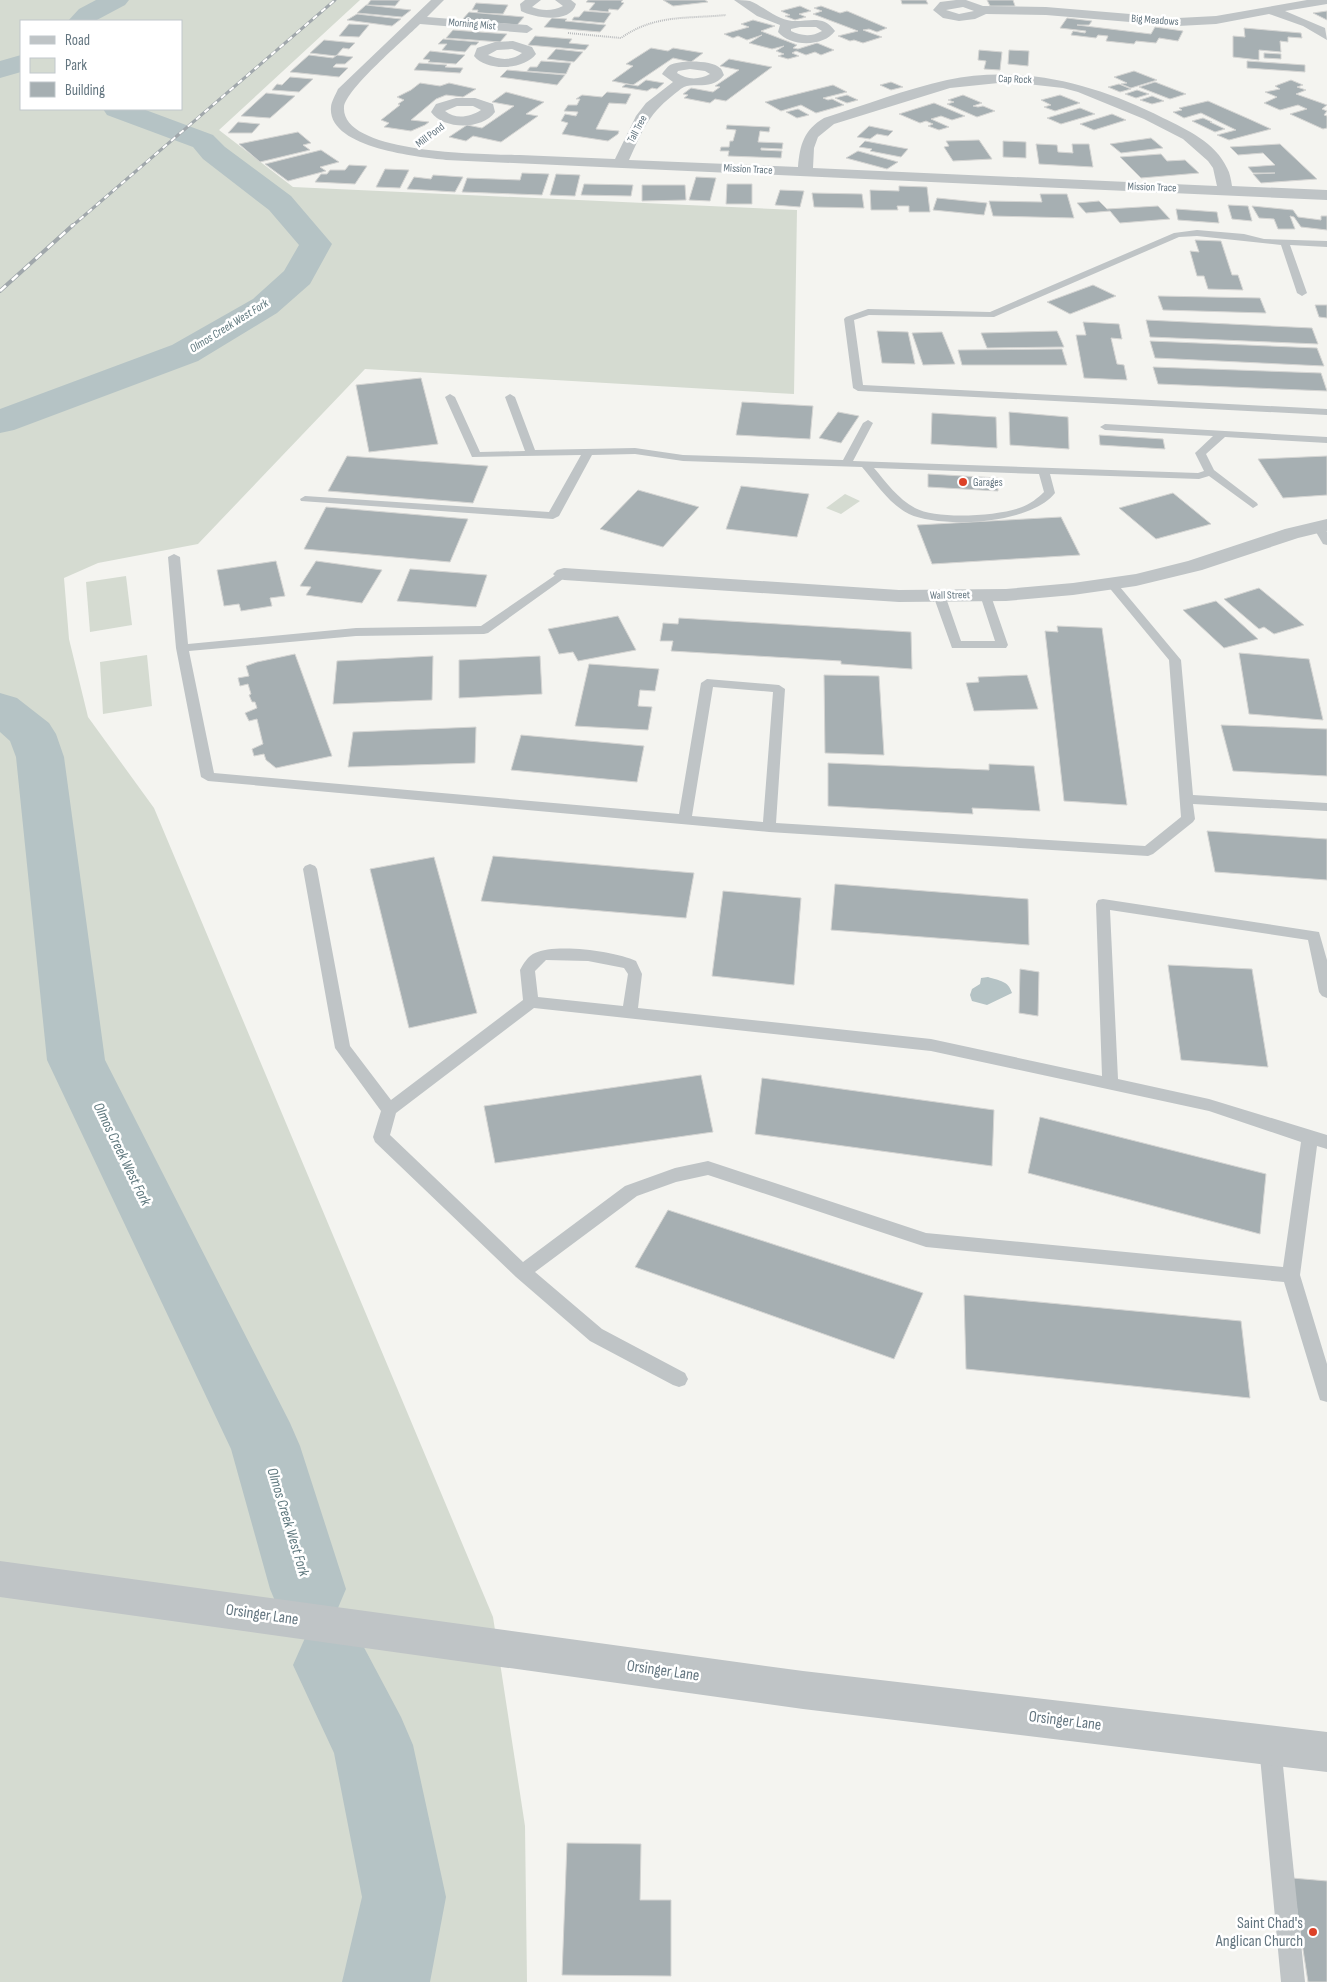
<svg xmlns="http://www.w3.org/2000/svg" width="1327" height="1982" font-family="'Sofia Sans Condensed',sans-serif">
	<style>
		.green { fill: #d5dbd1; fill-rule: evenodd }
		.water { fill: #b5c3c5 }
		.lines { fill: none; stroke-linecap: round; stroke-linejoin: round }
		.river { fill: #b5c3c5; fill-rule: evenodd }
		.building { fill: #a6afb2; stroke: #d5d5d3 }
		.path { stroke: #bbbdbf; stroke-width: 2; stroke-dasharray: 1 1; stroke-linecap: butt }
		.service { fill: #bfc4c6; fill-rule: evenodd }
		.minor { fill: #bfc4c6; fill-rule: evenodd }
		.rail-far1-casing { stroke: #a0a7ab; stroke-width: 3 }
		.rail-casing { stroke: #a0a7ab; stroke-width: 4 }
		.rail-far1 { stroke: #fff; stroke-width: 2; stroke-dasharray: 5.5; stroke-linecap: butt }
		.rail { stroke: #fff; stroke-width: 2.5; stroke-dasharray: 8; stroke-linecap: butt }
		.poi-dot { fill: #dd4127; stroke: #fff; stroke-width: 2 }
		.labels { text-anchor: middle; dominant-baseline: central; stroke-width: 5; stroke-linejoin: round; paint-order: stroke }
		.far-street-label { font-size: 11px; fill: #647680; stroke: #fff }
		.far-poi-label { font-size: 11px; fill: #647680; stroke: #fff; text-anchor: start }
		.far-water-label { font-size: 12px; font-style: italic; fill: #5f787e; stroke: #fff }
		.water-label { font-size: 15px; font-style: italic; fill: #5f787e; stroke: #fff }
		.near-street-label { font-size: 16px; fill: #647680; stroke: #fff }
		.near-poi-label { font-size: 16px; fill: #647680; stroke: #fff; text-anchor: end }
	</style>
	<rect width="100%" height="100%" fill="#f4f4f0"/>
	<g class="green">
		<path d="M0 0H360L219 130 293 187 797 210 794 394 365 369 198 544 98 563 64 578 69 639 88 717 154 808 493 1617 525 1826 527 1982H0ZM21 21H181V109H21Z"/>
		<polygon points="845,494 860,501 841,514 826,508"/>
		<polygon points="126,576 132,625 90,632 86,582"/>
		<polygon points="147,655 152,706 103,714 100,662"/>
	</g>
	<path class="water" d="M988 977C999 981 1008 980 1012 993L987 1005 972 1001 970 995 972 989 980 984 981 978Z"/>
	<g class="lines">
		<g class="river">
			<polygon points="96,0 129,0 125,5 95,21 68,21 79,9"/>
			<polygon points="21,55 21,72 0,78 0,61"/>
			<polygon points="103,109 143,109 213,135 225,147 291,196 332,244 310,284 277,313 198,361 14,430 0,433 0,409 172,345 253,299 284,271 299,245 269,210 203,159 193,147 107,115"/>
			<polygon points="0,693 17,698 49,723 56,734 64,757 105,1060 290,1423 300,1446 346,1589 335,1615 308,1626 281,1615 270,1589 231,1449 47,1060 16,757 10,741 0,732"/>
			<polygon points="332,1626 359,1638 401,1717 413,1745 446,1897 430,1982 342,1982 362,1897 334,1753 293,1665 305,1638"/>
		</g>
	</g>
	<g class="building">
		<polygon points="371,0 400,0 395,6 367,5"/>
		<polygon points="588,0 623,0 621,2 624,3 618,10 609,9 608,12 589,10 595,3 586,2"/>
		<polygon points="663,0 705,0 708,2 673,6"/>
		<polygon points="901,0 926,0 928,4 902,4"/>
		<polygon points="987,0 1013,0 1015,6 990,6"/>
		<polygon points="476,3 508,5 503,14 477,13 478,10 472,10"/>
		<polygon points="366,5 411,10 402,17 357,13"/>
		<polygon points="800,6 811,11 799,14 806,17 795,20 785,16 790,15 781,11"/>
		<polygon points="821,6 840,13 847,11 887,28 877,32 869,29 863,30 882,37 863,43 854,40 850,41 838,36 858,31 813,14 822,11 814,8"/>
		<polygon points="584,11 611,13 604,23 572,20 574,17 579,17"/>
		<polygon points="1327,11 1327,20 1313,13"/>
		<polygon points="469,12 524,17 517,25 462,20"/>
		<polygon points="357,14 401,19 392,26 347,20"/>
		<polygon points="552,18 567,19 565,21 606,25 600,32 544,27"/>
		<polygon points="1067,18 1092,21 1089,25 1077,25 1151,34 1155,27 1183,31 1178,41 1159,38 1156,43 1136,41 1134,44 1106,41 1108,36 1098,35 1096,38 1071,35 1073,31 1085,33 1086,31 1060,28"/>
		<polygon points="753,20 775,26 761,31 797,45 793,48 798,49 817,43 834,50 821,55 815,52 806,55 796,51 792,53 799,56 788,59 778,56 784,54 776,51 784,46 772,49 749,43 762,35 747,40 738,36 733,38 724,34 749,27 741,24"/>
		<polygon points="349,24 369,25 359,37 339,36"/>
		<polygon points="1244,28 1301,33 1302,38 1288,37 1288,42 1280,41 1281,52 1259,50 1259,60 1233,57 1233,36 1245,37"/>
		<polygon points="453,30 507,34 500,42 446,38"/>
		<polygon points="535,36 572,39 569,43 589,45 585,50 528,45"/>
		<polygon points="443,39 479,42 476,45 471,45 465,52 442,50 447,44 438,44"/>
		<polygon points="324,40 355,43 349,49 343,48 336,56 310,53"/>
		<polygon points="651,48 668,51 673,48 703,53 691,62 673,58 633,85 612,81 633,66 626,64"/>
		<polygon points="556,49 583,52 574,62 547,59"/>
		<polygon points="979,50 1002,52 1000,70 984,69 986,61 978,60"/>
		<polygon points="1009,50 1029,51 1028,66 1008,64"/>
		<polygon points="430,51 465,55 456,64 428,62 430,60 423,59"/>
		<polygon points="1264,53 1281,54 1281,59 1264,58"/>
		<polygon points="309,55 333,58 337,55 353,57 345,64 336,64 333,67 348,68 339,77 290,72"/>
		<polygon points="729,59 772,67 726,101 715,99 710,103 684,98 688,95 683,94 691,88 713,92 720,87 715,86 739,70 720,66"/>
		<polygon points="541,61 571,63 566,74 527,71 530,67 537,67"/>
		<polygon points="1247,61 1305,65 1305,72 1247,68"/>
		<polygon points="419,63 447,65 445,67 463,68 460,73 414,70"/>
		<polygon points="507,70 565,75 557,85 500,77"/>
		<polygon points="1134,71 1157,80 1131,88 1121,84 1127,83 1114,77"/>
		<polygon points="290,77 313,79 299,92 272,90 277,84 282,85"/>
		<polygon points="646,80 664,83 657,89 652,88 647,91 622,87 626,84 638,86"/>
		<polygon points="1291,80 1303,85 1297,87 1306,90 1296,94 1327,105 1322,109 1327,111 1324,115 1327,116 1327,128 1323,129 1290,114 1307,109 1298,105 1280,110 1264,103 1277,97 1265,92 1280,89 1275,86"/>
		<polygon points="891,82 903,87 891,90 880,85"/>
		<polygon points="1155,82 1186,94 1170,99 1139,87"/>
		<polygon points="420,83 440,86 449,83 476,89 463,97 446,95 436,99 411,120 429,122 425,125 411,131 384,127 389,123 381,120 400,105 398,104 404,100 397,97 411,90"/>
		<polygon points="1119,84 1131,89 1120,92 1108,87"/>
		<polygon points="833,85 847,92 823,98 828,100 832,99 844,105 816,113 801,105 781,111 765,102"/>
		<polygon points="1137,90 1149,94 1136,98 1125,94"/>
		<polygon points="506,92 544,102 526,114 538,116 501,142 473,136 466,141 449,137 467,125 482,128 514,106 492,102"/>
		<polygon points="607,92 631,94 626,104 609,103 596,129 619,131 618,134 608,141 562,134 568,123 561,121 565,114 576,116 578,112 564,111 568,105 577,105 580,99 576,99 582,95 602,97"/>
		<polygon points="266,93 295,96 270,118 241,116"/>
		<polygon points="847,95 858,100 847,103 835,98"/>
		<polygon points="963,95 982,103 973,106 978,107 983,106 995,111 977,117 947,104 954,102 948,100"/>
		<polygon points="1060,95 1080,103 1055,111 1044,107 1051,105 1041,100"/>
		<polygon points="1152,96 1164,101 1152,104 1140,100"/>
		<polygon points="1208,101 1249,119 1271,129 1229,140 1217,135 1236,130 1201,113 1184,118 1173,112 1182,110 1179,108"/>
		<polygon points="934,103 965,116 952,120 941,116 931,119 949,127 939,130 928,126 933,124 926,121 920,123 899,114"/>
		<polygon points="1080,108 1095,114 1061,124 1047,118"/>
		<polygon points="798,109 809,115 797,118 786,112"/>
		<polygon points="1112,114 1126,120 1094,130 1080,124"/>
		<polygon points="1203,118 1212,122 1210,122 1225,129 1215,132 1192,121"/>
		<polygon points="238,122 260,124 252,133 228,133"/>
		<polygon points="727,125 770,127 769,132 760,131 758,142 783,143 782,149 761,148 761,150 782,151 781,158 728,156 729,151 720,151 721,147 729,147 730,141 733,141 736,130 726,129"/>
		<polygon points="869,126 893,131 888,136 877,134 870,139 857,137"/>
		<polygon points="298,132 311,143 303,145 310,150 260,162 239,144"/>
		<polygon points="1151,138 1163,148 1121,153 1110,144"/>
		<polygon points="979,140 992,159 953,161 944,147 949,146 946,141"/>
		<polygon points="865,141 908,149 901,157 870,151 872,149 859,147"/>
		<polygon points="1003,141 1026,142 1026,158 1003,157"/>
		<polygon points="1036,144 1057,145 1058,152 1073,153 1072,144 1089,144 1093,167 1039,164"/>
		<polygon points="1280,144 1317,179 1261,183 1253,174 1275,173 1253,173 1248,167 1275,165 1263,153 1238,155 1230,147"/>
		<polygon points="321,150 339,162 320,167 326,171 288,181 265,164"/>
		<polygon points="858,151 898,162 887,169 846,158"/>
		<polygon points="1161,154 1167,161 1185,160 1199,173 1141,178 1120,157"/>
		<polygon points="349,165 367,166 355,184 315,182 321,174 327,174 330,170 345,170"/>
		<polygon points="385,169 409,170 400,188 376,187"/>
		<polygon points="522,173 549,174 542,195 462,192 467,178 520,180"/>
		<polygon points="556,174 580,175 575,196 550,195"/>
		<polygon points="433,175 463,177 455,192 407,189 414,177 431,179"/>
		<polygon points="696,177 716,178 710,201 689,200"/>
		<polygon points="584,184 633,185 631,196 581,195"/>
		<polygon points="727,184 752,184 752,204 726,204"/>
		<polygon points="642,185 685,185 686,200 642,201"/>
		<polygon points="899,186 927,187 930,212 909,212 909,206 897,206 898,210 871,210 870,190 899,191"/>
		<polygon points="780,190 804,191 800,207 775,205"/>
		<polygon points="812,193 862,194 864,208 814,207"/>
		<polygon points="1040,194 1067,194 1074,218 993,216 989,201 1042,202"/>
		<polygon points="937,198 987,203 984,215 933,210"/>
		<polygon points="1099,201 1107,209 1158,206 1170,219 1120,223 1110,211 1086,213 1077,203"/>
		<polygon points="1228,205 1248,206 1252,221 1232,219"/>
		<polygon points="1252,206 1293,210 1298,217 1321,220 1321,216 1327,216 1327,230 1301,227 1294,217 1290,216 1295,229 1278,229 1274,219 1259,218"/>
		<polygon points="1176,209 1217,212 1219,223 1178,220"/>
		<polygon points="1195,240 1221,241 1232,275 1238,275 1243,290 1208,289 1204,276 1197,276 1190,251 1199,252"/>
		<polygon points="1093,285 1116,296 1070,314 1047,302"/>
		<polygon points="1158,296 1260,298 1266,313 1163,310"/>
		<polygon points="1315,305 1327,305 1327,318 1319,317"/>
		<polygon points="1146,320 1312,328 1318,344 1150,337"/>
		<polygon points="1083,322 1119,324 1122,339 1111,338 1117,364 1124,365 1127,380 1084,378 1076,335 1086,335"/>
		<polygon points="877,331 908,332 915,364 882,363"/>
		<polygon points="1057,331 1064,347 987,348 981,333"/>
		<polygon points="942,332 955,364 923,365 912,333"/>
		<polygon points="1150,341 1317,348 1324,366 1155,358"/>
		<polygon points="1062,349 1067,365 962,365 958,350"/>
		<polygon points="1153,367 1321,373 1327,391 1158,384"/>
		<polygon points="421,378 438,444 369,452 356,385"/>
		<polygon points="742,402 813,406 810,439 736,435"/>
		<polygon points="838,412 859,416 841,443 819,438"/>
		<polygon points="1009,412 1068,417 1069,449 1010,445"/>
		<polygon points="932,413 996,417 997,448 931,444"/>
		<polygon points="1099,435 1163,439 1165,449 1100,445"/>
		<polygon points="347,456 488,466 473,503 328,491"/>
		<polygon points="1327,456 1327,495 1283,498 1258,459"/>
		<polygon points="928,474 998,478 998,491 928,487"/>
		<polygon points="741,486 809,494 797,537 726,529"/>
		<polygon points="638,490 699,507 663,547 600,529"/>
		<polygon points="1173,493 1211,524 1156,539 1119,508"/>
		<polygon points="326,507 468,519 450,562 304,549"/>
		<polygon points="1061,517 1080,555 932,564 917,525"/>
		<polygon points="276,561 285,596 270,598 272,606 241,611 239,604 224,606 217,570"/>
		<polygon points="316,561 382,570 362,603 306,595 311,587 300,586"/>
		<polygon points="410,569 487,575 476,607 397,601"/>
		<polygon points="1259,588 1304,625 1274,634 1264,627 1259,629 1224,599"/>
		<polygon points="1216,601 1258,639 1224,648 1183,610"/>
		<polygon points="618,616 636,650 578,661 573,652 559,654 548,629"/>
		<polygon points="679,618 911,632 912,669 841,664 841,661 671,651 673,641 660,641 663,623 678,624"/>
		<polygon points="1057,626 1102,628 1127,805 1064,801 1045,631 1058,632"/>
		<polygon points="1239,653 1309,659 1323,720 1249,714"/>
		<polygon points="295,654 332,756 276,768 266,760 264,754 254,756 252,749 263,744 257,719 249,721 245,713 257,708 255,702 252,702 249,695 251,694 248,684 240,686 238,678 249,676 246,666 257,662"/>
		<polygon points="433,656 432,700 333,704 337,661"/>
		<polygon points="540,656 542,694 459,698 459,660"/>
		<polygon points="589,664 659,669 655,691 640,690 638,706 652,707 648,730 575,726"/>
		<polygon points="824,675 879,676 884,755 825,753"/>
		<polygon points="1027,675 1038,709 974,711 966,683 979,682 978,677"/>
		<polygon points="1221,725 1327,729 1327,776 1233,771"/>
		<polygon points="476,727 475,763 348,767 353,732"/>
		<polygon points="521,735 644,746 637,782 511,770"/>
		<polygon points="828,763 989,770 989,764 1034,766 1040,811 972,808 973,814 828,806"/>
		<polygon points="1207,831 1327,839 1327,880 1215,872"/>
		<polygon points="493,856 694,873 686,918 481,901"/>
		<polygon points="434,857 477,1013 409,1028 370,869"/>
		<polygon points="835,884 1028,899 1029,945 831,930"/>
		<polygon points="723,891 801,898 794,985 712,976"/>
		<polygon points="1168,965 1252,969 1268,1067 1181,1060"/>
		<polygon points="1020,969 1039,972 1038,1016 1019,1013"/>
		<polygon points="701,1075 713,1132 495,1163 484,1106"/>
		<polygon points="762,1078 994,1110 992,1166 755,1134"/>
		<polygon points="1040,1117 1266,1174 1260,1234 1028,1173"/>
		<polygon points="668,1210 923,1293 894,1359 635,1267"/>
		<polygon points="964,1295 1241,1321 1250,1398 966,1369"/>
		<polygon points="567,1843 641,1844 640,1900 671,1900 671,1976 562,1975"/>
		<polygon points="1292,1878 1327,1881 1327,1982 1308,1982"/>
	</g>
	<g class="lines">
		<path class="path" d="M568 33 621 38C655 14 687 19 726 15"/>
		<g class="service">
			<polygon points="1197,230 1244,234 1264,239 1327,241 1327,247 1290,245 1307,293 1302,296 1297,293 1281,245 1197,236 1179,237 994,317 869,315 854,320 863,385 1327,409 1327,415 858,391 853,388 844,319 846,317 868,309 990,312 1174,233"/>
			<path d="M450 394 455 397 480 452 525 451 505 397 510 394 515 397 535 450 635 448 683 455 843 460 863 423 868 420 873 423 853 461 1198 473 1204 471 1195 453 1213 436 1105 430 1100 427 1105 424 1327 437V443L1225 437 1206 454 1214 470 1257 503 1258 505 1253 508 1209 476 1199 479 1050 474 1055 493C1031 524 942 529 909 514 889 504 876 483 862 467L683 461 635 454 592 455 559 516 553 519 301 501 300 499 305 496 549 512 581 455 472 457 445 397ZM874 468 1039 474 1044 492C1038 498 1030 504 1022 507 999 516 937 520 915 508 898 499 886 482 874 468Z"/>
			<polygon points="1319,524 1323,525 1327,532 1327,545 1323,544 1313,527"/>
			<path d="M174 554 180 557 188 644 356 628 481 626 560 572 564 571 570 574 488 633 484 634 356 636 189 651 214 773 679 814 701 683 707 679 779 685 785 689 776 823 1145 846 1181 817 1169 660 1107 585 1105 583 1111 580 1115 581 1181 660 1193 795 1327 803V811L1193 804 1195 819 1193 822 1153 854 1148 856 769 832 208 781 201 777 176 648 168 557ZM713 687 773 692 763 822 692 816Z"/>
			<polygon points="939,591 945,595 961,641 995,641 980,595 986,591 990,593 1008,645 1006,648 952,648 933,595"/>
			<path d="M310 864 315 866 317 869 350 1046 391 1100 523 1000 520 970C523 964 528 956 535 953 555 943 616 951 636 961L642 974 638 1008 931 1039 1102 1076 1096 904 1098 900 1103 899 1319 932 1327 960V998L1322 996 1319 992 1308 940 1110 910 1118 1079 1209 1099 1327 1135V1149L1317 1146 1300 1275 1327 1364V1402L1320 1400 1318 1394 1284 1282 926 1247 708 1175 676 1182 637 1196 535 1272 602 1329 685 1373 688 1379 685 1385 679 1387 673 1385 590 1341 516 1277 375 1142 373 1137 381 1111 335 1048 303 869 305 866ZM546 960 588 961 624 968 628 974 623 1006 538 997 535 971ZM534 1008 931 1051 1209 1111 1301 1142 1283 1267 926 1233 708 1161 675 1168 625 1186 523 1262 390 1135 396 1113Z"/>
			<polygon points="1270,1735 1278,1738 1281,1746 1305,1982 1281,1982 1259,1746 1262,1738"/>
		</g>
		<g class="minor">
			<path d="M431 0H444L427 17 527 25 533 29 527 33 420 24C405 39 346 89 344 107 341 155 489 154 520 155 551 156 583 158 615 159L636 116 646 103 673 82 662 74C664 71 667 67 670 65 680 60 712 60 720 68 722 69 723 73 724 75 712 91 695 82 684 87 680 89 676 93 672 96 647 116 642 132 629 160L798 167C800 144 804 130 824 118 865 105 906 89 947 80 1021 64 1096 84 1163 118 1186 129 1216 143 1227 168 1230 173 1231 180 1232 186L1327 190V200L446 160C418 157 327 148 331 107 331 102 336 94 338 89ZM690 69 705 71 710 74C699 80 687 80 677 73L678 71ZM1008 82 1063 88 1078 92 1144 119 1183 139 1208 161 1213 168 1217 186 813 168 814 148 818 137 834 124 950 88Z"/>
			<path d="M525 0H541L532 7C542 11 553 11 563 6L555 0H571L576 4C571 24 534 18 521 11L520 4Z"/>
			<path d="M734 0C739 0 745 0 750 1 763 6 777 20 792 21 809 22 823 14 835 31 824 47 790 47 778 32L780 25 757 16ZM800 27H816L822 31C812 37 801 36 791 31V29Z"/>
			<path d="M956 0H966L983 6 1046 7 1178 18 1216 16 1307 0H1327V4L1285 11 1325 28 1327 40 1303 26 1269 14 1216 24 1178 26 1046 15 986 14 975 19 959 21 943 18 933 10 940 2ZM963 7 974 11 959 14 946 10Z"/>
			<path d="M513 41 532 47 536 54C524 70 487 72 474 56L477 48 495 42ZM512 49 522 53C512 61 499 60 488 55L497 50Z"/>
			<path d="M456 98H475L493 104 495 112C482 130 444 130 431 112L436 104ZM457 106H473L481 110C470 117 456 120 445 111Z"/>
			<polygon points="1327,519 1327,531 1298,538 1202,570 1136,586 1073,595 1006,601 899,602 564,580 557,578 553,574 557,570 564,568 899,590 1006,589 1073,583 1136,574 1188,561 1285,529"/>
			<polygon points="0,1561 803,1671 1327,1732 1327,1772 803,1709 0,1597"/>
		</g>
		<defs>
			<polyline id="rail-far1" points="71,227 335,0"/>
			<polyline id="rail" points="0,291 73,225"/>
		</defs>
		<use href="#rail-far1" class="rail-far1-casing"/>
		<use href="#rail" class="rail-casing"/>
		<use href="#rail-far1" class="rail-far1"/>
		<use href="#rail" class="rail"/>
	</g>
	<g class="poi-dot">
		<circle cx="963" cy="482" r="5"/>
		<circle cx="1313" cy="1932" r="5"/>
	</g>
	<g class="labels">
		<g class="far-street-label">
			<text transform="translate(1155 20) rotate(4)">Big Meadows</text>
			<text transform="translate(472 24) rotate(5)">Morning Mist</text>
			<text transform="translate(1015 79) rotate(2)">Cap Rock</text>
			<text transform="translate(637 129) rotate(-62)">Tall Tree</text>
			<text transform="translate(430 135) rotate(-37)">Mill Pond</text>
			<text transform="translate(748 169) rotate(3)">Mission Trace</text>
			<text transform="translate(1152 187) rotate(2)">Mission Trace</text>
			<text transform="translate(950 595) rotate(-1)">Wall Street</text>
		</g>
		<g class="far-poi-label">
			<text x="973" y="482">Garages</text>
		</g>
		<g class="far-water-label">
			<text transform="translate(229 326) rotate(-32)">Olmos Creek West Fork</text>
		</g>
		<g class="water-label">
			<text transform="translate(122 1154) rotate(64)">Olmos Creek West Fork</text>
			<text transform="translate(288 1522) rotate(73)">Olmos Creek West Fork</text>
		</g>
		<g class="near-street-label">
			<text transform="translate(262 1615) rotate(8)">Orsinger Lane</text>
			<text transform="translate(663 1671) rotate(8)">Orsinger Lane</text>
			<text transform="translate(1065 1721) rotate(7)">Orsinger Lane</text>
		</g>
		<g class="near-poi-label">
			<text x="1303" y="1923">Saint Chad's<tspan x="1303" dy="18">Anglican Church</tspan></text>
		</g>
	</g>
	<rect x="20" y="20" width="162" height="90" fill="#ffffff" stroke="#c1c8cc"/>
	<rect x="30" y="36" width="25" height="8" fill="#bfc4c6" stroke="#c1c8cc"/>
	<text x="65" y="45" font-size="15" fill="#647680">Road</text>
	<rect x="30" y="58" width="25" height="15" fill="#d5dbd1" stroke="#c1c8cc"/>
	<text x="65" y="70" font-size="15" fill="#647680">Park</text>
	<rect x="30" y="82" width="25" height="15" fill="#a6afb2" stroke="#c1c8cc"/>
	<text x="65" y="95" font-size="15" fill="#647680">Building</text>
</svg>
